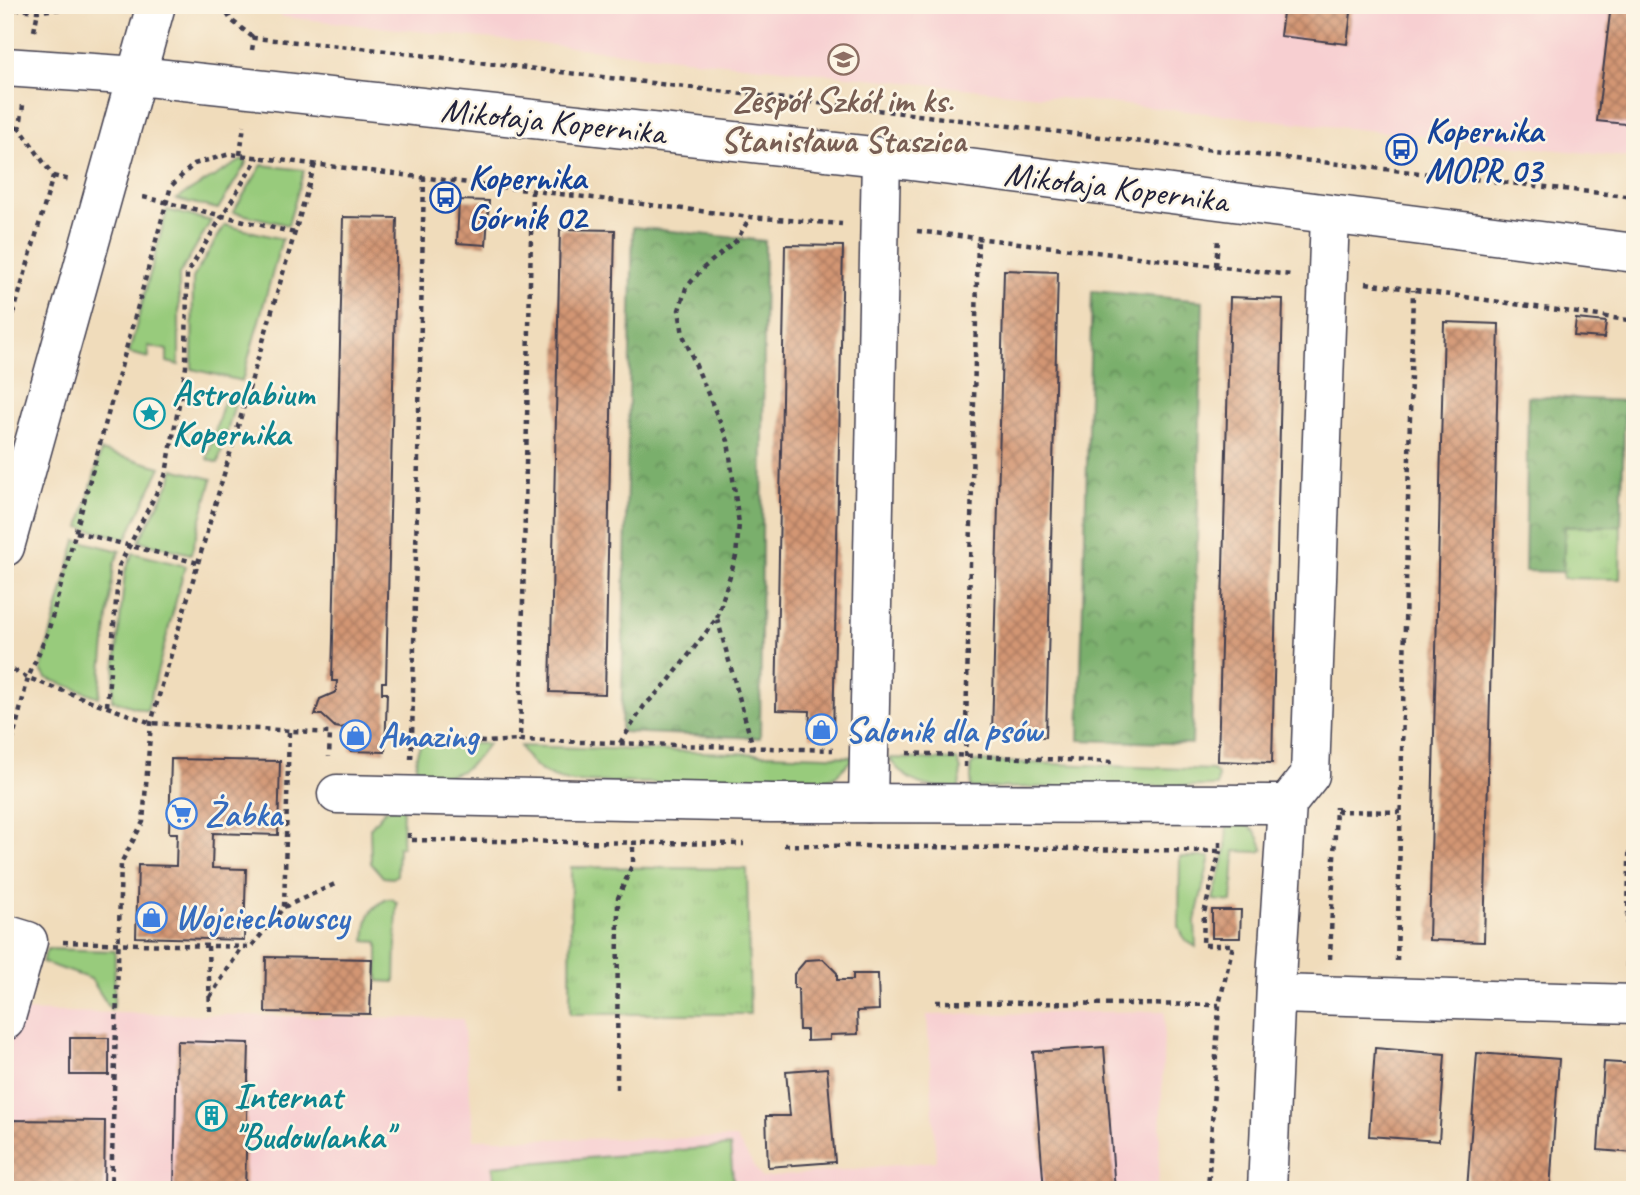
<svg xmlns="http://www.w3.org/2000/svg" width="1640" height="1195" font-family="Caveat,sans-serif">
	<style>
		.built { fill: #f7cfd1 }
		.grass { fill: #98cb7c; stroke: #5d765c; stroke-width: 2 }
		.forest { fill: url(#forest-crowns); stroke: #4e6854; stroke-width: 2 }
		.park { fill: url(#park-tufts); stroke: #5d765c; stroke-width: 2 }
		.building { fill: url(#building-cross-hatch) }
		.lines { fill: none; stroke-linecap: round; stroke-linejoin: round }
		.minor-casing { stroke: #413e4e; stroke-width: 41 }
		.path { stroke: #413e4e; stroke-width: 4.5; stroke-dasharray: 5 5; stroke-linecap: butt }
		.minor { stroke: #fff; stroke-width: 38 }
		.labels { text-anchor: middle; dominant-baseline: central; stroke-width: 5; stroke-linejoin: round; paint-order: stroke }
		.education-label { font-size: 35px; font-weight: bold; fill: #785e54; stroke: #fcf5e5 }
		.street-label { font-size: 35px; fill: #22223b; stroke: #fcf5e5 }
		.transit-label { font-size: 35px; font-weight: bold; fill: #164399; stroke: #fcf5e5; text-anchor: start }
		.culture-label { font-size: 35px; font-weight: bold; fill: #0d838f; stroke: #fcf5e5; text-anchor: start }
		.shop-label { font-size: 35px; font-weight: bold; fill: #366cbe; stroke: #fcf5e5; text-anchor: start }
	</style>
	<defs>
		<pattern id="forest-crowns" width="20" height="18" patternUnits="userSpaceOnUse" patternTransform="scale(1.75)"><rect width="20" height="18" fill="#7aaf6c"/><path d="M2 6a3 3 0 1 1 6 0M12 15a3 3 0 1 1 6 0" fill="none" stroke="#648e5a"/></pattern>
		<pattern id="park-tufts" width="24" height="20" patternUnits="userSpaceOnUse" patternTransform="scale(1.75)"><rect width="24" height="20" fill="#98cb7c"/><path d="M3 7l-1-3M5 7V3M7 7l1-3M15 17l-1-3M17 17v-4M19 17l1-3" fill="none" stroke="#83ae6c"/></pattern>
		<pattern id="building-cross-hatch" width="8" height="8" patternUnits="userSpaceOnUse" patternTransform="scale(1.75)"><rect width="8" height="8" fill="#d39673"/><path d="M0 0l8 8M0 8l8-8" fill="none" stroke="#ab7a60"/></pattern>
	</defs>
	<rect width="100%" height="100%" fill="#fcf5e5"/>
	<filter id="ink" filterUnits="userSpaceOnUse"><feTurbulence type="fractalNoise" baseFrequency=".0143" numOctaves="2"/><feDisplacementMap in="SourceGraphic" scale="14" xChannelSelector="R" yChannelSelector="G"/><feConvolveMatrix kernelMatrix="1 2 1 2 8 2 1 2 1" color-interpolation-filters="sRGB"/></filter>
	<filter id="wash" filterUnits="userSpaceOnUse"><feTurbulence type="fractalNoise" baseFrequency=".00686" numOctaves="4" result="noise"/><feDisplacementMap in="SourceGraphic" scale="28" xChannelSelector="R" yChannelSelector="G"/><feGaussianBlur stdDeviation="1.57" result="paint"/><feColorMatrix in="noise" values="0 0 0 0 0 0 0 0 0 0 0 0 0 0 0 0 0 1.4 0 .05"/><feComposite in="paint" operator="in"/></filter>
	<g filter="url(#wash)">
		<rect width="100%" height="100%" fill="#f0dcbb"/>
		<g class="built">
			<polygon points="270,5 1635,5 1635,158 283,17"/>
			<polygon points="5,1011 463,1019 474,1139 736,1138 762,1178 936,1161 927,1015 1165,1011 1158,1190 5,1190"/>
		</g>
		<g class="grass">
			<polygon points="242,160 247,162 218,209 176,199"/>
			<polygon points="262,165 304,170 288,225 233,212"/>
			<polygon points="167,210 211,221 179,275 179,365 167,362 167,350 148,346 149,358 129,353"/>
			<polygon points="225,225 282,239 242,381 192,369 193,278"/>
			<polygon points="226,394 237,397 218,463 207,459"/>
			<polygon points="101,451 161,467 126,539 80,527"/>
			<polygon points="173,469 212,479 191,554 139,541 171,480"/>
			<polygon points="76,540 120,551 114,564 99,697 46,678 41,670"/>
			<polygon points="133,553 185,566 147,711 112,700 125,572"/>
			<path d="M423 742 488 744C466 775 453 778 417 777 416 765 414 752 423 742Z"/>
			<path d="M520 746 854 757 836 776 815 785 573 782C548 778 532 769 520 746Z"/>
			<path d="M889 758 957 760 961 770 959 788C928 788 908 786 889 758Z"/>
			<polygon points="976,761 1213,770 1218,775 1217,786 971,788 971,765"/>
			<polygon points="403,806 402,847 398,847 397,875 393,878 383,877 371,863 370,828 385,810"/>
			<path d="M1227 819C1245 820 1260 831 1263 850L1259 852 1235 851 1232 902 1213 900 1226 849Z"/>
			<polygon points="1180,857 1210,857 1195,921 1196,947 1185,940 1179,927"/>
			<path d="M387 899H392L397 903 395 982 378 981V942L365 941C367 920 366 910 387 899Z"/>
			<polygon points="47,949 115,951 114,1006 111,1010 91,979 42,962"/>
			<polygon points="730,1146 734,1190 495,1190 493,1166"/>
		</g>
		<g class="forest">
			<polygon points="633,227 765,241 760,738 621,732"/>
			<polygon points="1092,291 1203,301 1192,744 1079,740"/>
			<polygon points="1528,396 1625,401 1621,526 1565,527 1563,572 1525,571"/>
		</g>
		<g class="park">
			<polygon points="1621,526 1620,579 1563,578 1565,527"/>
			<polygon points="571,867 747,869 750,1014 570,1014"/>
		</g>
		<g id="blocks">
			<g class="building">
				<polygon points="1284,5 1352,5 1347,44 1280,36"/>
				<polygon points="1611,5 1635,5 1635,125 1597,121"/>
				<polygon points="459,200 489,201 486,245 457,243"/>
				<polygon points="343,217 397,218 386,682 382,682 382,693 387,693 385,752 350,751 351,725 341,728 335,727 322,715 315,715 320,699 336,692 337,681 332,681"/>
				<polygon points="560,229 615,230 605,694 550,692"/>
				<polygon points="785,245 843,246 833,737 809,737 810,711 776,710"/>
				<polygon points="1004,270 1058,272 1046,737 992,735"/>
				<polygon points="1230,297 1283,299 1272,763 1218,761"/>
				<polygon points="1576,319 1606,322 1604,338 1574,336"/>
				<polygon points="1444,322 1499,324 1484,942 1429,940"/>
				<polygon points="171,759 280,761 278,835 213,833 212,868 246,869 244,940 136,937 138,865 176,866 177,833 169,833"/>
				<polygon points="1212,910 1241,910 1240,938 1212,938"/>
				<polygon points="266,957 372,959 370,1014 265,1012"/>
				<polygon points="823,959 837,973 837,980 853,980 853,974 878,974 879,1010 857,1011 858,1034 830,1035 830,1040 807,1041 807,1030 799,1030 798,988 794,988 794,974 806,960"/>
				<rect x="70" y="1038" width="39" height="37"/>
				<polygon points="177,1041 249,1043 245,1190 174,1190"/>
				<polygon points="1104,1047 1115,1190 1044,1190 1033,1052"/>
				<polygon points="1375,1048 1445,1054 1439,1141 1369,1136"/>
				<polygon points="1477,1053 1559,1059 1550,1190 1467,1190"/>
				<polygon points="1604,1062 1635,1064 1635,1153 1598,1150"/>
				<polygon points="827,1068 835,1162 768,1167 766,1116 790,1116 786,1071"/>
				<polygon points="5,1120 105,1121 104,1189 5,1188"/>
			</g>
		</g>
	</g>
	<g filter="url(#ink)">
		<use href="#blocks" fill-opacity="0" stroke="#413e4e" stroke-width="2"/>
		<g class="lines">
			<defs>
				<g id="minor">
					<polyline points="5,67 138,76 881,157 1635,253"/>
					<polyline points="5,547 156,5"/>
					<polyline points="337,794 772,803 1287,804"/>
					<polyline points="868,803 881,157"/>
					<polyline points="5,934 28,941 5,1021"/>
					<polyline points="1276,994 1635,1004"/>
					<polyline points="1267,1190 1277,962 1287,804 1310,775 1330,215"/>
				</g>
			</defs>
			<use href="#minor" class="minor-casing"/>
			<g class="path">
				<polyline points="222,5 231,20 254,38"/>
				<polyline points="5,8 38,11 78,8 80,5"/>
				<polyline points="34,31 38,11"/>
				<polyline points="252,50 254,38 361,48 1151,143 1635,197"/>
				<polyline points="5,127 20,128"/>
				<polyline points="240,155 244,125"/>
				<polyline points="53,176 70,180"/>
				<polyline points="424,177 412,739 486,742 520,740"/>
				<polyline points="532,190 520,740 833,750"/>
				<polyline points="143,197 295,233"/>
				<polyline points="917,231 1291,275"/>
				<polyline points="1216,266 1218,239"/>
				<polyline points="1366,283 1635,321"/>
				<polyline points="5,343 53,176 20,128 23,105"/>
				<polyline points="76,532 198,563"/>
				<polyline points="717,618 736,556 739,524 728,441 683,335 679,310 686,288 702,269 737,240 750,217"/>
				<polyline points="5,665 28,678 151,723 330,733 329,757"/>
				<polyline points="107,706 119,566 165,476 167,468 186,367 187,274 258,157"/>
				<polyline points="620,743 644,706 668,682 717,618 753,747"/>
				<polyline points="907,753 1112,762"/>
				<polyline points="411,759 412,739"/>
				<polyline points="965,767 978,238"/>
				<polyline points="5,771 28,678 48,632 171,186 194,164 230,154 750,217 842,224"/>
				<polyline points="1336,811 1401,812"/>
				<polyline points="409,833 409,840 744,844"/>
				<polyline points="784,845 1220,851 1220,841"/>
				<polyline points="284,907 335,884"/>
				<polyline points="63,942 251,947 284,907 289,731"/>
				<polyline points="208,946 210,1012"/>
				<polyline points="1330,959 1336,807"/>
				<polyline points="1397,961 1413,290"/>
				<polyline points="1627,967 1635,555"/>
				<polyline points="210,997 242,947"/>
				<polyline points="936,1002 1219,1005"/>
				<polyline points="617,1089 618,898 633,863 633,843"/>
				<polyline points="111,1190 121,863 143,822 151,723 315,164"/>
				<polyline points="1208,1190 1219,1005 1233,945 1203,945 1204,913 1220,851"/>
			</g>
			<use href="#minor" class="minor"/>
		</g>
	</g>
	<defs>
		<symbol id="school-ring" viewBox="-11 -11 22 22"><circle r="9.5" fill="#fcf5e5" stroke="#8d6e63" stroke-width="1.5"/><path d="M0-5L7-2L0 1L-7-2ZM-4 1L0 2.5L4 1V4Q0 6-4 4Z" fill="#8d6e63"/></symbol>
		<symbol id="bus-ring" viewBox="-11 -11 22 22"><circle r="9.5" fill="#fcf5e5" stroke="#1a4fb4" stroke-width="1.5"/><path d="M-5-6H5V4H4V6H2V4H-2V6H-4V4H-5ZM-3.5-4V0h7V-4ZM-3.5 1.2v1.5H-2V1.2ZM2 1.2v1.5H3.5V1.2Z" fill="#1a4fb4"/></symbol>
		<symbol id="sight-ring" viewBox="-11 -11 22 22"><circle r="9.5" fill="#fcf5e5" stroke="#0f9aa8" stroke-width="1.5"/><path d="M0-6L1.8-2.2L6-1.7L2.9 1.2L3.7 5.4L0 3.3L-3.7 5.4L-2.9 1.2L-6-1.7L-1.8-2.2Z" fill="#0f9aa8"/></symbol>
		<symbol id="shop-ring" viewBox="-11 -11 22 22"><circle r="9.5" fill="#fcf5e5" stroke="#3f7fe0" stroke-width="1.5"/><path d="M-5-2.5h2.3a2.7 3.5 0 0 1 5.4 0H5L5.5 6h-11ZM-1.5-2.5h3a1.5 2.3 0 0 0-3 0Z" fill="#3f7fe0"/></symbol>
		<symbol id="supermarket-ring" viewBox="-11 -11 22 22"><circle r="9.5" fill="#fcf5e5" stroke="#3f7fe0" stroke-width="1.5"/><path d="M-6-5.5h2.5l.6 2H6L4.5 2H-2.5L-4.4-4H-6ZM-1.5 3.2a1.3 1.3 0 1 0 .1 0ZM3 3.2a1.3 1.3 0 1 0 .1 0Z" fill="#3f7fe0"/></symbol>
		<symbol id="building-ring" viewBox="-11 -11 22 22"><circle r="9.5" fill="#fcf5e5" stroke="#0f9aa8" stroke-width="1.5"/><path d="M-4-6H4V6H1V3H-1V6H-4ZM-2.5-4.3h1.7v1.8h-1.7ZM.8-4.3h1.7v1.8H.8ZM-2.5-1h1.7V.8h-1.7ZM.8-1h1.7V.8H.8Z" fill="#0f9aa8"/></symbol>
	</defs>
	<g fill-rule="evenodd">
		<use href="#school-ring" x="826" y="42" width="35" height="35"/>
		<use href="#bus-ring" x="1384" y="132" width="35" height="35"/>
		<use href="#bus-ring" x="428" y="180" width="35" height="35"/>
		<use href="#sight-ring" x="132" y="396" width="35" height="35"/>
		<use href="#shop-ring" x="804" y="712" width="35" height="35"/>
		<use href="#shop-ring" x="338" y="718" width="35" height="35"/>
		<use href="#supermarket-ring" x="164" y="796" width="35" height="35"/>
		<use href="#shop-ring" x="134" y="900" width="35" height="35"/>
		<use href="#building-ring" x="194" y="1098" width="35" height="35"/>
	</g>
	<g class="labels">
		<g class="education-label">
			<text x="843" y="100">Zespół Szkół im ks.<tspan x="843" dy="40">Stanisława Staszica</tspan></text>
		</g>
		<g class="street-label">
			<text transform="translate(553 121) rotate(6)">Mikołaja Kopernika</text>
			<text transform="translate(1116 187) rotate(7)">Mikołaja Kopernika</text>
		</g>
		<g class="transit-label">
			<text x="1425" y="130">Kopernika<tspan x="1425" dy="40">MOPR 03</tspan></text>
			<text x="468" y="177">Kopernika<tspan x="468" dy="40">Górnik 02</tspan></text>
		</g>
		<g class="culture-label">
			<text x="172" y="393">Astrolabium<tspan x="172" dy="40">Kopernika</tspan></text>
			<text x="234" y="1096">Internat<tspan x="234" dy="40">"Budowlanka"</tspan></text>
		</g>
		<g class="shop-label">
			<text x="845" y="730">Salonik dla psów</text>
			<text x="378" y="735">Amazing</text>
			<text x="205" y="814">Żabka</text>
			<text x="175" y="917">Wojciechowscy</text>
		</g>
	</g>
	<rect width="1640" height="1195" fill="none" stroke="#fcf5e5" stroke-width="28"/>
</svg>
